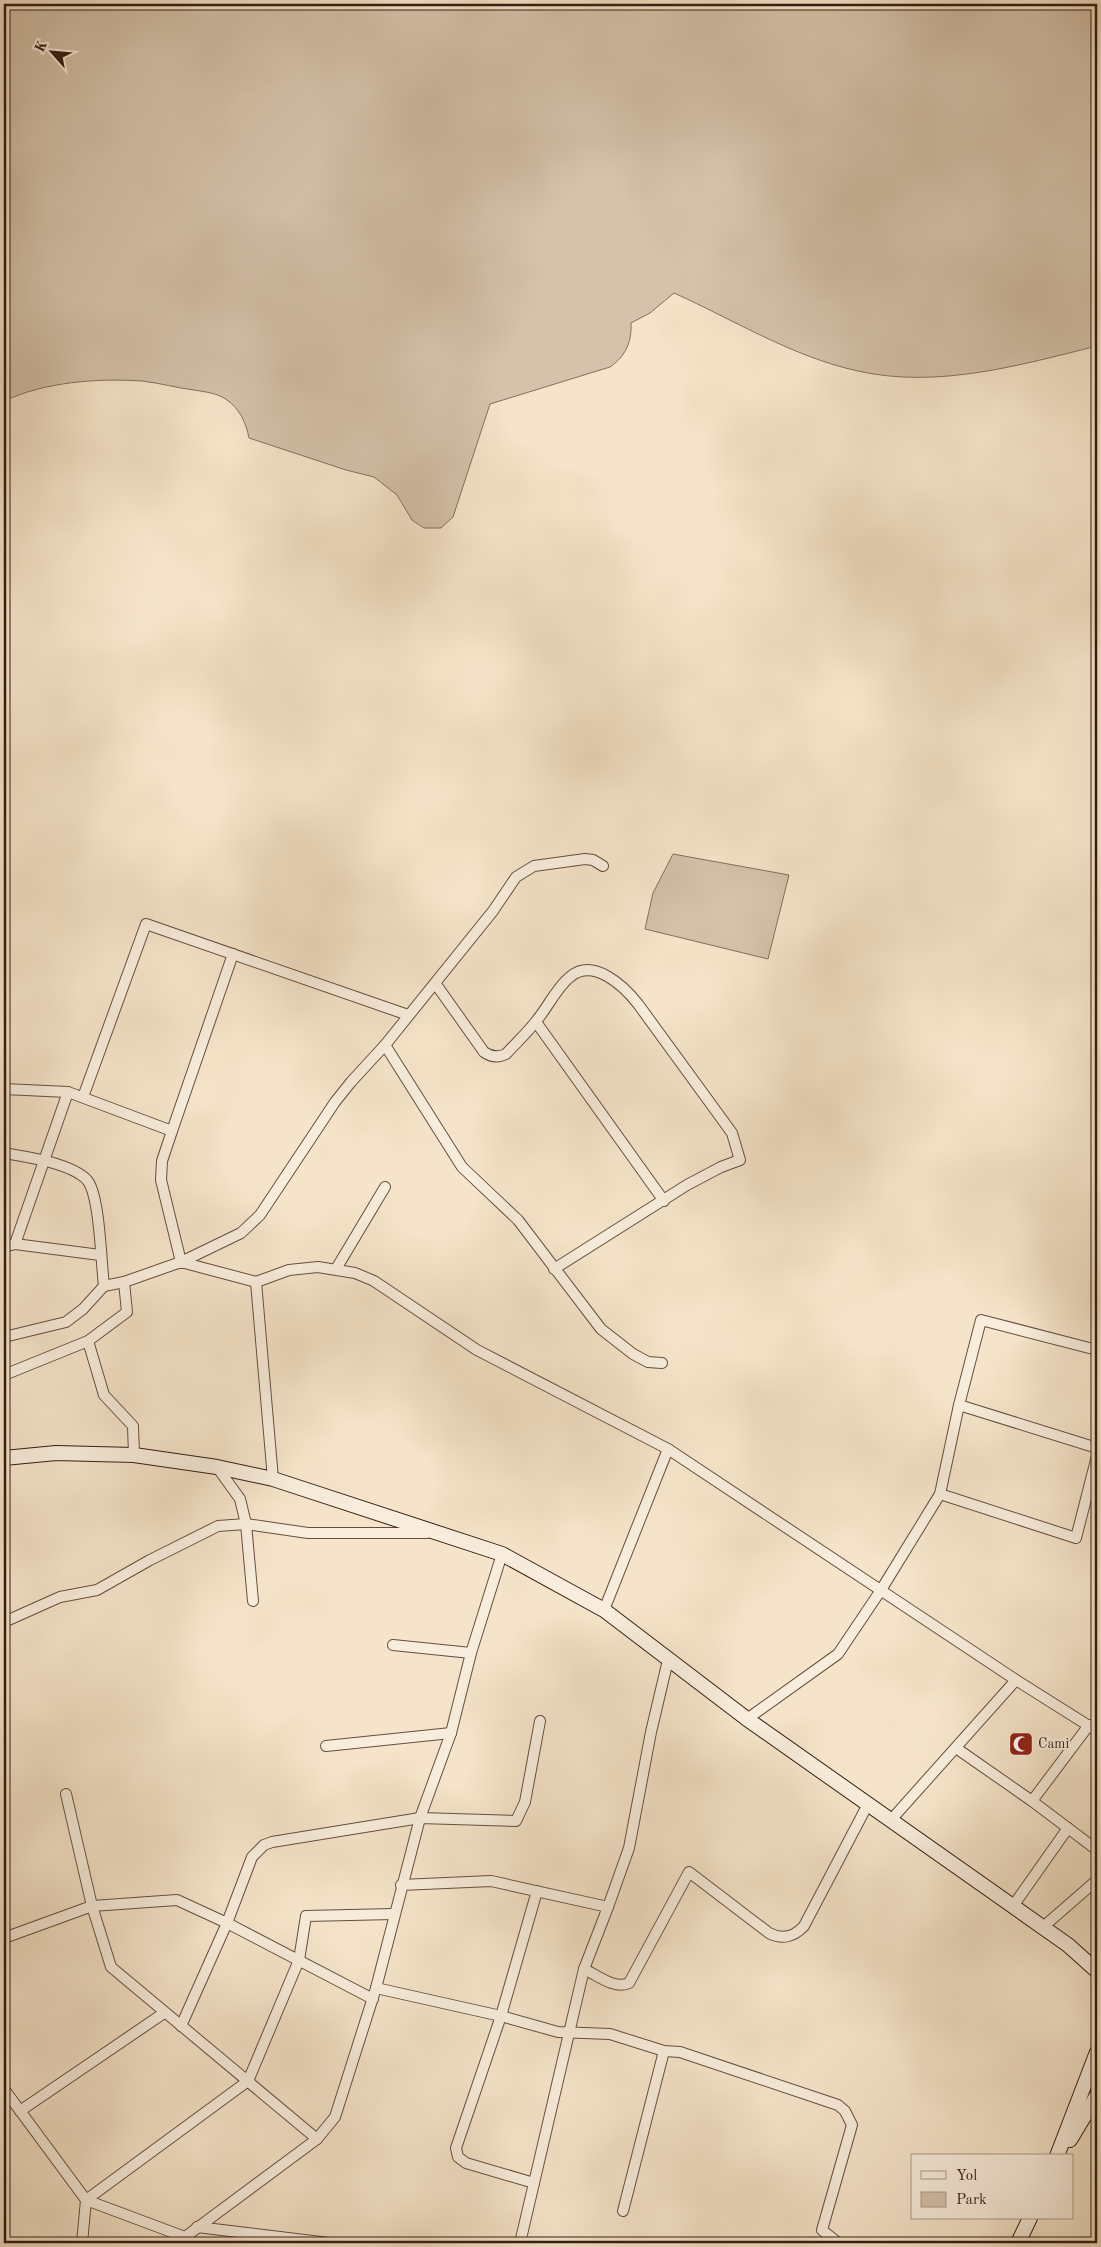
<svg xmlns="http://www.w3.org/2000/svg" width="1101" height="2247" font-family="'Old Standard TT',serif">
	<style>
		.green { fill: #d4c2aa; stroke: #846f5e }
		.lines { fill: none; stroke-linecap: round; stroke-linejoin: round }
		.street-casing { stroke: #654e40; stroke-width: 12 }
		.secondary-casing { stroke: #351c13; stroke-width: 16 }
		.street { stroke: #f8eddc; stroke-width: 10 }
		.secondary { stroke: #f8eddc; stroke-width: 14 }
		.labels { text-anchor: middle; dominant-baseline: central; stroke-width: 4; stroke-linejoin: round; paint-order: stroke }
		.poi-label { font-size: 14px; fill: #351c13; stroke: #f8eddc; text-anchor: start }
	</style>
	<rect width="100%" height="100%" fill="#f5e4c9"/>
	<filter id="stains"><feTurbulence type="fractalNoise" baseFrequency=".004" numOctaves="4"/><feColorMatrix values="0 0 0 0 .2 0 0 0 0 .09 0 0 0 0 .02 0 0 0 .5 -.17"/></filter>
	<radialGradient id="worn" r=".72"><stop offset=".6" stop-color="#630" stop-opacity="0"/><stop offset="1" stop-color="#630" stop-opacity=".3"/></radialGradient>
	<g class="green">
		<path d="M4 4H1097V346C1020 365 938 389 858 371 793 357 734 320 674 293L650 313 631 323C632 341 626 356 610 367L490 404 453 517 441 528H424L412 520 397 495 374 477 346 470 249 438C246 423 240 409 227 400 217 393 206 392 194 390 177 388 160 383 142 381 97 378 45 382 4 401Z"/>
		<polygon points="673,854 789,875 768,959 645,929 653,893"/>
	</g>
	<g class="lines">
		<defs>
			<g id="street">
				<path d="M435 983 484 1052C491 1057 498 1058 506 1054 516 1043 528 1032 537 1020 548 1007 557 987 570 977 593 957 624 986 638 1004L732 1133 740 1160 721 1167 687 1185 554 1269"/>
				<polyline points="536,1022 664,1201"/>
				<polyline points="385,1045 462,1167 518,1220 601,1329 633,1354 648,1362 662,1363"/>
				<polyline points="4,1089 68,1092 172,1131 162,1161 161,1180 181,1262 241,1233 260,1215 335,1102 351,1082 385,1045 493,911 516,877 534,866 585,859 593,860 603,866"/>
				<polyline points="83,1097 146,924 408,1015"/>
				<polyline points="172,1131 233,954"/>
				<path d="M4 1153C27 1157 71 1163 87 1180 100 1195 101 1263 104 1286"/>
				<polyline points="15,1244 68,1092"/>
				<polyline points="4,1247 15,1244 100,1255"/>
				<polyline points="336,1269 385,1187"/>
				<polyline points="4,1337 66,1322 83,1309 104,1286 124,1282 181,1262 256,1282"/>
				<polyline points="88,1341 104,1395 133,1426 134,1455"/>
				<polyline points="4,1375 88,1341 127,1312 124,1282"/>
				<polyline points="959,1405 1097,1448"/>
				<polyline points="217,1467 240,1499 246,1524 253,1601"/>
				<polyline points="273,1479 256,1282 289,1270 318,1267 355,1273 374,1281 477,1350 668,1449 1016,1680 1097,1731"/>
				<polyline points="940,1494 1076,1538 1097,1456"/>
				<polyline points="604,1610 668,1449"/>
				<polyline points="4,1622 60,1597 97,1590 150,1560 218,1526 246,1524 308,1533 427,1533"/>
				<polyline points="393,1645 471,1653"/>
				<polyline points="747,1719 838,1654 881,1590 940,1494 959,1405 981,1320 1097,1350"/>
				<polyline points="326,1746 451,1733"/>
				<polyline points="956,1748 1032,1801 1097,1850"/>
				<polyline points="66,1794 92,1906 111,1967 317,2139"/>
				<polyline points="1032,1801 1089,1725"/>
				<polyline points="891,1820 1016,1680"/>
				<polyline points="401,1885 491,1881 608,1907 584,1969 520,2243"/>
				<polyline points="1013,1906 1068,1828"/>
				<polyline points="608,1907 629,1848 651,1732 668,1660"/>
				<polyline points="1043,1927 1097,1880"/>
				<polyline points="4,1938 92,1906 177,1900 227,1923 373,1999"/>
				<path d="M584 1969C597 1975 615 1990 629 1983L689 1872 769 1933C782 1940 794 1937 804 1926L868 1804"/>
				<polyline points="376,1988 501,2016 558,2032 610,2034 664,2051 680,2052 838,2105 845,2111 852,2125 822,2230 838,2243"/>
				<polyline points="181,2026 227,1923 252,1857 264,1845 272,1842 420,1818 516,1821 525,1802 540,1721"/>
				<polyline points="4,2089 86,2200 82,2243"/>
				<polyline points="20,2111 164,2013"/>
				<polyline points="534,2183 466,2163 458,2157 456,2148 501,2016 537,1891"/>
				<polyline points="86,2200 185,2237 317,2139 335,2117 376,1988 420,1818 451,1733 471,1653 502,1554"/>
				<polyline points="86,2200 248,2081 299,1960 306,1916 394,1914"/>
				<polyline points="623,2211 664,2051"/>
				<polyline points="197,2227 329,2243"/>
			</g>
			<g id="secondary">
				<polyline points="4,1458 56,1453 134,1455 217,1467 273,1479 502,1554 604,1610 747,1719 1068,1945 1097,1971"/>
				<polyline points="1070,2140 1097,2095"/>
				<polyline points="1057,2156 1097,2052"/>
				<polyline points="1018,2243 1030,2218"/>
			</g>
		</defs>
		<use href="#street" class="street-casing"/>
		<use href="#secondary" class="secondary-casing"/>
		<use href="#street" class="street"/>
		<use href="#secondary" class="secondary"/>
	</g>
	<defs>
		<symbol id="mosque-square" viewBox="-11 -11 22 22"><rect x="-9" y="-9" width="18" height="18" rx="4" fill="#8f2418" stroke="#f8eddc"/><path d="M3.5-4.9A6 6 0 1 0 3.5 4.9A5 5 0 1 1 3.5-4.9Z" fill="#fff"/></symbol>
	</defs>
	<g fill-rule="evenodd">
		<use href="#mosque-square" x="1007" y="1730" width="28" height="28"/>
	</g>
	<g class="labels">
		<g class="poi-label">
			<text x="1038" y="1744">Cami</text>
		</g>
	</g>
	<rect width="1101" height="2247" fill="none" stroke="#f5e4c9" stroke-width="20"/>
	<rect x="5" y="5" width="1091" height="2237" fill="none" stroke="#351c13" stroke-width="2.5"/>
	<rect x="10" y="10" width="1081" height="2227" fill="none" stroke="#351c13"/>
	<rect x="911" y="2154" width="162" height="65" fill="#f8eddc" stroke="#aa998c"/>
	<rect x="921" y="2171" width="25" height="8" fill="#f8eddc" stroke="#aa998c"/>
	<text x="956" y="2180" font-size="15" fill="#351c13">Yol</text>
	<rect x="921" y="2192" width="25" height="15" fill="#d4c2aa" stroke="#aa998c"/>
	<text x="956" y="2204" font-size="15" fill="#351c13">Park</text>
	<g transform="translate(52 52) rotate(297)" stroke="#f8eddc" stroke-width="4" paint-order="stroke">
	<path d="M0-4L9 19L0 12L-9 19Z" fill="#351c13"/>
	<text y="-8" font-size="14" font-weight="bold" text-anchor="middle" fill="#351c13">K</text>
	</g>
	<rect width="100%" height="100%" filter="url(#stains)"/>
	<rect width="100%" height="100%" fill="url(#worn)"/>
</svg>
